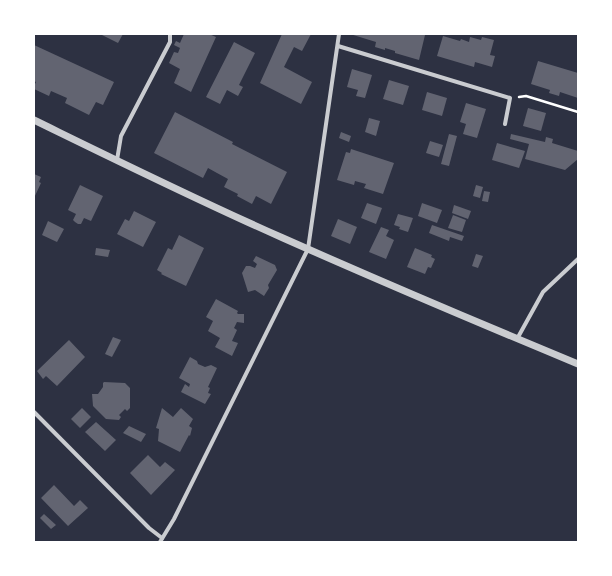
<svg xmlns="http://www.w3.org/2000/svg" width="612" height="576" font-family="'Exo 2',sans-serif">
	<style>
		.building { fill: #626471 }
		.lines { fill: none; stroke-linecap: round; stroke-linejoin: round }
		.path { stroke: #fff; stroke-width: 2.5 }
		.minor { stroke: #caccd0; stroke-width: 4 }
		.tertiary { stroke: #caccd0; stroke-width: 7 }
	</style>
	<rect width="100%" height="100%" fill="#2d3142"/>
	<g class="building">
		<polygon points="100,34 123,34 118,43"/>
		<polygon points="184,34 209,34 216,37 191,92 174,83 180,69 169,63 174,52 178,53 180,48 174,45 176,41 180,43"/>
		<polygon points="282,34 311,34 302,51 294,47 284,67 312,82 301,104 260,83"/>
		<polygon points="350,34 421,34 425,35 419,60 395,53 395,51 385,48 385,50 375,47 376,42"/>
		<polygon points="443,36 460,41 461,39 469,42 470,37 481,40 482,37 494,40 490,55 495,56 492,67 475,62 474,67 437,56"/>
		<polygon points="234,42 255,53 239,85 243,87 238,96 227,90 220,104 206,97"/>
		<polygon points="34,45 114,82 103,105 96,102 89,115 65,103 67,98 51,91 49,96 34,89 34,86 36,82 34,81"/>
		<polygon points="538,61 578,73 578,98 560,92 559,96 549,93 550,90 531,84"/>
		<polygon points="352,69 372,75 365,98 356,96 358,90 347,87"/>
		<polygon points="389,80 409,86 403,105 383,99"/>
		<polygon points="427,92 447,98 442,116 422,110"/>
		<polygon points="466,103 486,109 477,138 463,134 466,124 460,122"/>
		<polygon points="528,108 546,113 541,131 523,126"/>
		<polygon points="175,112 233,142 232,144 287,172 271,204 256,196 252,204 237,196 238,194 224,187 228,179 217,173 208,168 203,178 154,153"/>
		<polygon points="369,118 380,121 376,136 365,132"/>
		<polygon points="341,132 351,136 349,142 339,138"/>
		<polygon points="449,134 457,136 449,166 441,164"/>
		<polygon points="511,134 545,142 546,137 553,139 552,143 578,151 578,159 565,170 525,159 529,144 510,139"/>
		<polygon points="430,141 443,145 439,157 426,153"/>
		<polygon points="497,143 525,151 519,168 492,160"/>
		<polygon points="351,149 394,163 383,194 364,188 366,184 355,181 354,185 337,180 346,152 350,153"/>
		<polygon points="34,174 41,177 39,182 41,183 34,198"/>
		<polygon points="80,185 103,196 91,221 84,218 81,224 78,224 75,222 73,220 76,214 68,210"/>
		<polygon points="476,185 483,187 480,198 473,196"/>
		<polygon points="484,191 490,192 488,202 482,201"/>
		<polygon points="367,203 382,208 376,224 361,218"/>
		<polygon points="422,203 442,210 437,223 418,216"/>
		<polygon points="454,205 471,211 468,219 452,213"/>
		<polygon points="134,211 156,222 143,247 117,234 125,219 129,221"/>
		<polygon points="398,214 413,218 408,232 399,229 400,227 394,225"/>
		<polygon points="453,215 466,220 462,232 448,228"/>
		<polygon points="338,219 357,227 350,244 331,236"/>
		<polygon points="48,221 64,229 57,242 42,235"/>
		<polygon points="432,225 464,236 462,241 450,237 449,241 429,233"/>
		<polygon points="381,227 389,230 386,236 394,240 386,259 369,252"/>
		<polygon points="179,235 204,248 186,286 161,274 162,273 157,270 168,248 172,250"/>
		<polygon points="96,248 110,250 108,257 95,255"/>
		<polygon points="415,248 432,255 431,257 435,259 431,268 428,267 425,274 407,267"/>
		<polygon points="476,254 483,256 478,268 472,266"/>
		<polygon points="256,256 275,265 277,270 268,285 269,288 264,296 255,290 248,292 242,273 246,266 250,266 255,268 257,264 253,261"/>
		<polygon points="216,299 238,311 237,313 238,314 244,314 244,323 237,322 234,328 237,330 232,341 238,343 232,356 215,347 220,338 208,331 213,321 206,317"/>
		<polygon points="113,337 121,340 112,357 105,354"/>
		<polygon points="69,340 85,357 57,386 46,376 43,379 37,371"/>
		<polygon points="190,357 197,361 198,364 205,367 211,365 217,368 208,387 210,388 208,393 211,394 205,404 181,392 185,384 189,387 190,384 179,378"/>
		<polygon points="104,382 125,383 130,388 130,408 127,411 125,409 119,415 121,417 119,420 106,419 93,406 92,394 98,394 103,387 103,383"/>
		<polygon points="82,408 91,417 80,428 71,419"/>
		<polygon points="162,408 173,417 181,408 193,419 189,426 192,428 190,436 189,435 180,452 158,441 159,429 156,428"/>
		<polygon points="96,422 116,440 105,451 85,432"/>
		<polygon points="129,426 146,434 141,442 123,433"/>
		<polygon points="148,455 160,467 165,462 175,470 151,495 130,473"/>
		<polygon points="54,485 74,506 80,500 88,508 68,526 41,498"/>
		<polygon points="44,514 56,525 51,529 40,518"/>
	</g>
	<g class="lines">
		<polyline class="path" points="519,97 526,96 578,112"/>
		<g class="minor">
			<polyline points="338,46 510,98 505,124"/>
			<polyline points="117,160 121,136 170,42 170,34"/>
			<polyline points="517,339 543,292 578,259"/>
			<polyline points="34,412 149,528 162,538"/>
			<polyline points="160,542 174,519 305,255 308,249 339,34"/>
		</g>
		<path class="tertiary" d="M34 120C116 160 199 201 283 238 380 281 479 323 578 364"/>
	</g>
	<rect width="612" height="576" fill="none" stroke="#ffffff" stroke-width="70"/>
</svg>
